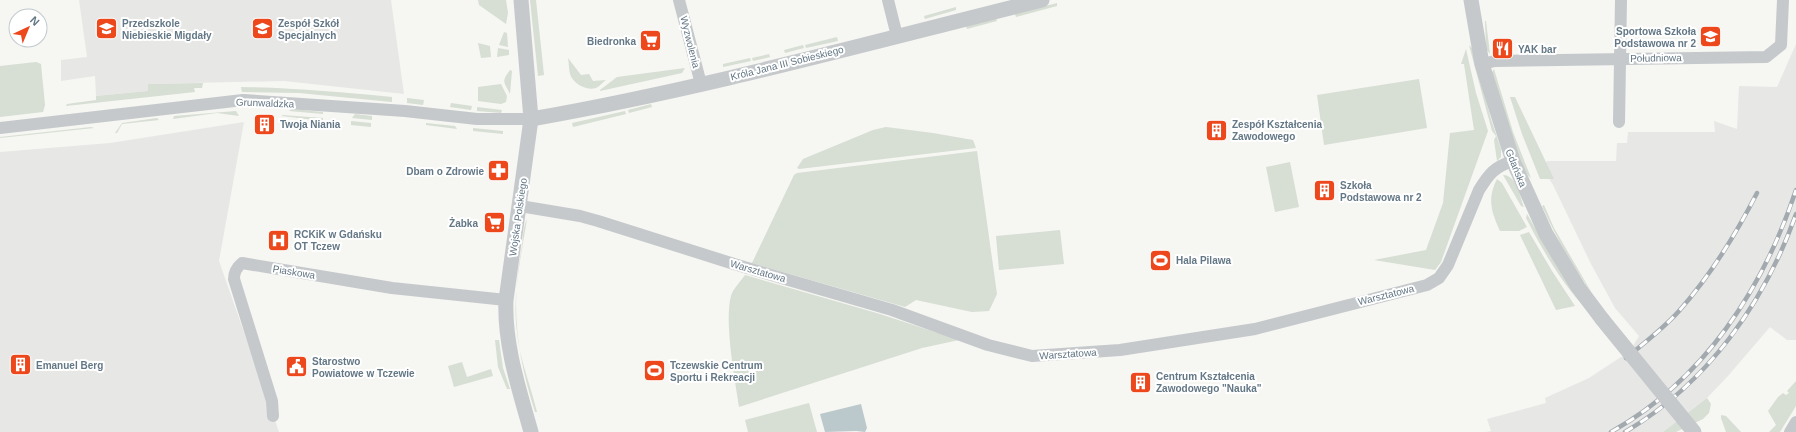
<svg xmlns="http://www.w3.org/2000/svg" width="1796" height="432" font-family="Arial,sans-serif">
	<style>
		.built { fill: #e7e8e6 }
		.green { fill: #d7ded3 }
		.water { fill: #bbc8cc }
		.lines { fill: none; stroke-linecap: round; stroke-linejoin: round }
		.minor { stroke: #c5c9cc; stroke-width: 12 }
		.tertiary { stroke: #c5c9cc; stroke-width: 15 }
		.rail-casing { stroke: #a3aaaf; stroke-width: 4.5 }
		.rail { stroke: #fff; stroke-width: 3; stroke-dasharray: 9; stroke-linecap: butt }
		.tertiary-bridge { stroke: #c5c9cc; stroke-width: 15 }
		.labels { text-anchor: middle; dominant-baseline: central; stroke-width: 4; stroke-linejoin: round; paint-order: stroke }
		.poi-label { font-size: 10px; font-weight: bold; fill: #637785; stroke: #fff; text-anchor: start }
		.street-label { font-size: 10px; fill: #637785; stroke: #fff }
	</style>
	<rect width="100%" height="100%" fill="#f6f6f2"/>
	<g class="built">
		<polygon points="79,0 391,0 404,94 284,81 148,84 148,91 96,96 95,76 61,81 61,60 87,57"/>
		<polygon points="1796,44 1796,340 1787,340 1770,327 1728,376 1707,398 1663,432 1486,432 1491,431 1487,419 1546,403 1545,398 1589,378 1630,351 1639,336 1615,308 1591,264 1553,185 1543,169 1547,161 1616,161 1617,143 1627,143 1628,132 1715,132 1714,121 1737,129 1739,86 1777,87"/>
		<polygon points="244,122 219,261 279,432 0,432 0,152 110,143"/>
	</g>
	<g class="green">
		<polygon points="478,0 506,0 508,13 506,24 479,5"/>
		<polygon points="530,0 536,0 544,75 538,76"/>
		<polygon points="1057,3 1057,6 1016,17 1015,14"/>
		<polygon points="956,7 956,10 925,19 924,16"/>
		<polygon points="996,18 997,21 967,29 966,26"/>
		<polygon points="1485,21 1486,21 1490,54 1486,49"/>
		<polygon points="504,32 507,33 508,47 499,45"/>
		<polygon points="837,37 838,41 806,48 805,45"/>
		<polygon points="478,43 490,46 491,57 481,58"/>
		<polygon points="803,45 804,48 785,53 784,50"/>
		<polygon points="1469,45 1472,48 1491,119 1501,149 1501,157 1497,161 1494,140 1496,136 1492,131"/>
		<polygon points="498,48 509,50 509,55 497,57"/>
		<polygon points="1466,49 1476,93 1488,131 1441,262 1435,270 1374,260 1426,250 1443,203 1450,133 1474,130 1464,64 1461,64"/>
		<polygon points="769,54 770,57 753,61 752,58"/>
		<path d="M568 58 581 75 589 74 593 81 606 80C603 82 600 86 596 88 587 91 573 84 570 74 569 70 569 64 568 58Z"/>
		<polygon points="750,58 751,61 723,67 723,64"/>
		<polygon points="36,62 41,64 45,105 43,112 0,117 0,66"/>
		<polygon points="685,68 682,73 600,91 600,90 617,77"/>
		<path d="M1494 69 1513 132 1531 178C1519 172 1497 91 1491 74Z"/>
		<path d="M510 70 512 71 510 94C504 82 501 82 510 70Z"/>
		<polygon points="1419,79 1427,128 1324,145 1317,95"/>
		<polygon points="203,83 202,88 194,88 195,92 66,106 67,104 96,100 96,96 148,91 148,84"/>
		<polygon points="501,84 507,96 506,102 501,104 478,101 478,87"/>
		<path d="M241 87C293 88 341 92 392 97V102L299 93 242 92Z"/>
		<polygon points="1510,97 1515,97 1554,179 1540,179 1522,134"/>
		<polygon points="407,98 424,100 423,105 407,103"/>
		<polygon points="451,103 472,106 471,110 450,107"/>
		<polygon points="651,104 652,107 629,113 628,110"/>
		<polygon points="477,107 502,110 501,113 477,111"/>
		<polygon points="292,109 323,112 323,114 289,111"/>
		<polygon points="236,111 239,116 217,113 173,119 174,116"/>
		<polygon points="625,111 626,114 573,127 572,123"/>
		<polygon points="355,114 372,116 372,120 352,118"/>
		<polygon points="282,115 323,118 323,121 282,116"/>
		<polygon points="157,118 159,120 122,124 117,133 115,133 122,123"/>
		<polygon points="351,121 371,123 371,127 351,125"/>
		<polygon points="426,123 455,126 457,129 426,125"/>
		<polygon points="91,127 94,128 0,138 0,137"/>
		<polygon points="886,127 933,133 973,140 976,148 799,169 797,168 803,159 873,130"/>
		<polygon points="473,128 503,131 503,134 473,131"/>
		<polygon points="977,151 997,294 989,311 972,312 916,300 905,307 752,263 794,175 797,173"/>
		<polygon points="1290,162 1299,207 1275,212 1266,167"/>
		<path d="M1503 175C1517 175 1520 198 1524 207L1521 206Z"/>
		<path d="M1497 179 1502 183 1527 227 1519 231H1500C1491 211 1487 199 1497 179Z"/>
		<path d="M1544 205 1554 228 1593 295C1574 267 1556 238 1542 206Z"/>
		<path d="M1527 214 1559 269 1588 311C1562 284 1543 251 1526 218Z"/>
		<path d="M527 219C521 257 512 294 517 332 519 357 531 387 537 412H535C517 354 510 307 522 246 523 237 523 227 527 219Z"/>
		<polygon points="1060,230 1064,264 999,270 996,236"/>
		<polygon points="1529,232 1552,271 1575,306 1556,310 1520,235"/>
		<path d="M745 275 880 314 959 340 922 348 739 407C735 379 724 322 731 296 733 289 741 281 745 275Z"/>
		<polygon points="495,340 499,340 503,368 510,389 507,389 498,367"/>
		<polygon points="462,362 467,377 491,369 493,376 454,387 448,366"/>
		<polygon points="1796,381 1796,406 1780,432 1769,432 1776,425 1768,411 1778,397 1783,393 1786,395 1789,393 1787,391"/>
		<polygon points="1707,398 1711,404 1709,413 1703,419 1676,432 1663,432"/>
		<polygon points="809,403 817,432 748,432 745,420"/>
		<polygon points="1721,415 1726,416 1741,432 1726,432 1721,418"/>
	</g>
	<polygon class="water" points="861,404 867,428 865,432 856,431 825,432 820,414"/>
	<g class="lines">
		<g class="minor">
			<polyline points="679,0 701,84"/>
			<polyline points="888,0 897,36"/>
			<polyline points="1482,64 1495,61 1766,57 1781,45 1783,0"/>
			<polyline points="1619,122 1621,0"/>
			<polyline points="0,128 243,100 405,111 477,119 531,119"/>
			<path d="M520 206 580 216 598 221 734 264 892 310 988 345 1032 356 1120 350 1255 329 1427 285 1439 278 1448 265 1479 190C1489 174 1494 167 1513 161"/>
			<path d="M273 416 272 401 234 279C234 272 236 268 242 263L392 288 506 300"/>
			<polyline points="1790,432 1796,422"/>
		</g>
		<g class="tertiary">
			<path d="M521 0 531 119 506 300C504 344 519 389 531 432"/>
			<polyline points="1471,0 1482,64 1513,161 1546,234 1578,287 1602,319"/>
			<path d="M531 119C703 89 872 42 1042 0"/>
		</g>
		<defs>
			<g id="rail">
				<path d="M1626 358C1644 343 1663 329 1679 311 1710 276 1736 234 1757 193"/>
				<path d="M1611 432C1704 380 1763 289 1796 190"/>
				<path d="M1625 432C1707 384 1765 302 1796 214"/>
			</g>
		</defs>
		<use href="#rail" class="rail-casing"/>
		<use href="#rail" class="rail"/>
		<polyline class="tertiary-bridge" points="1602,319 1694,432"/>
	</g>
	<defs>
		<symbol id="school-square" viewBox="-11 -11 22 22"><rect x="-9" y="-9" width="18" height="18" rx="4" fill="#ed471c" stroke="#fff"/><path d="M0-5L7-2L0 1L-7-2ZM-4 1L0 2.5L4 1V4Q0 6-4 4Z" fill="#fff"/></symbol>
		<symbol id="supermarket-square" viewBox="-11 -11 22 22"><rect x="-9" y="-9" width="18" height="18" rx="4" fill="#ed471c" stroke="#fff"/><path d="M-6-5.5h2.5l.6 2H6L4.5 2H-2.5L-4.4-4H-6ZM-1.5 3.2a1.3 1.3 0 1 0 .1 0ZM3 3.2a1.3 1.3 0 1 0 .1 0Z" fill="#fff"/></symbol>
		<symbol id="restaurant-square" viewBox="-11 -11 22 22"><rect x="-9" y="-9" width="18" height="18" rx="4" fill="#ed471c" stroke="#fff"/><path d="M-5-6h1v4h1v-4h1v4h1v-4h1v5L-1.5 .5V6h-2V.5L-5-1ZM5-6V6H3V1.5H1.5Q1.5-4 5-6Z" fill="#fff"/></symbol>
		<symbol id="building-square" viewBox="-11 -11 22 22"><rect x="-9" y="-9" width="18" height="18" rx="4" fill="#ed471c" stroke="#fff"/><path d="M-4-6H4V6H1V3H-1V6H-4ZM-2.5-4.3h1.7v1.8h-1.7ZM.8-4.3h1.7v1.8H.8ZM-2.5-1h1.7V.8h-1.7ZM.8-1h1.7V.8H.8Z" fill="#fff"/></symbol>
		<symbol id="pharmacy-square" viewBox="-11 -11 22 22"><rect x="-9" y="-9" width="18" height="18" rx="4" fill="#ed471c" stroke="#fff"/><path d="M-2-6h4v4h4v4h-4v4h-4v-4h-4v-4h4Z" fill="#fff"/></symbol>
		<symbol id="hospital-square" viewBox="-11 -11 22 22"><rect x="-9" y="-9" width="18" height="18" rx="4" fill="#ed471c" stroke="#fff"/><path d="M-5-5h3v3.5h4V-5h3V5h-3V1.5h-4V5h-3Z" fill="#fff"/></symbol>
		<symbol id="stadium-square" viewBox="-11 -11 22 22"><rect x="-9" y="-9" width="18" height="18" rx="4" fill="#ed471c" stroke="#fff"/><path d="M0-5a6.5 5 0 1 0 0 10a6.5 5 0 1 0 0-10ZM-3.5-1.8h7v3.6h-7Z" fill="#fff"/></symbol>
		<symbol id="civic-square" viewBox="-11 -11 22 22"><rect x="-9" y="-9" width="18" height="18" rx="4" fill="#ed471c" stroke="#fff"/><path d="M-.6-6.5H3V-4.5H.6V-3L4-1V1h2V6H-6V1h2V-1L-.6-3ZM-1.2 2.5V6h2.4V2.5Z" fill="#fff"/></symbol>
	</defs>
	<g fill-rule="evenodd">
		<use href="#school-square" x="94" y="16" width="25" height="25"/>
		<use href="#school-square" x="250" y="16" width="25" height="25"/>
		<use href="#school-square" x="1698" y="24" width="25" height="25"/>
		<use href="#supermarket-square" x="638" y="28" width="25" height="25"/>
		<use href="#restaurant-square" x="1490" y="36" width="25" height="25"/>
		<use href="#building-square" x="252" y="112" width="25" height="25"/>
		<use href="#building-square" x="1204" y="118" width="25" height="25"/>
		<use href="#pharmacy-square" x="486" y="158" width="25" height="25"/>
		<use href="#building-square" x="1312" y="178" width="25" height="25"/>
		<use href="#supermarket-square" x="482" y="210" width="25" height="25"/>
		<use href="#hospital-square" x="266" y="228" width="25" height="25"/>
		<use href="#stadium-square" x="1148" y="248" width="25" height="25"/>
		<use href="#building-square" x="8" y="352" width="25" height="25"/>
		<use href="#civic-square" x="284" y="354" width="25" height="25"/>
		<use href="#stadium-square" x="642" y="358" width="25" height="25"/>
		<use href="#building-square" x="1128" y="370" width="25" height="25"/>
	</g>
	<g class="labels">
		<g class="poi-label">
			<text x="122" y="23">Przedszkole<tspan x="122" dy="12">Niebieskie Migdały</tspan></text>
			<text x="278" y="23">Zespół Szkół<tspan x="278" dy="12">Specjalnych</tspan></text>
			<text x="1696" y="31" text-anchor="end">Sportowa Szkoła<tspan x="1696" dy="12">Podstawowa nr 2</tspan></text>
			<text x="636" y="41" text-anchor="end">Biedronka</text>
			<text x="1518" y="49">YAK bar</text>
			<text x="280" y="124">Twoja Niania</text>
			<text x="1232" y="124">Zespół Kształcenia<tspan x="1232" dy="12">Zawodowego</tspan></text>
			<text x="484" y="171" text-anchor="end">Dbam o Zdrowie</text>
			<text x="1340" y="185">Szkoła<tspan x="1340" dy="12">Podstawowa nr 2</tspan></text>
			<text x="478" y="223" text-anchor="end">Żabka</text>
			<text x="294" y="234">RCKiK w Gdańsku<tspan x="294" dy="12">OT Tczew</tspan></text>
			<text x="1176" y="260">Hala Pilawa</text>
			<text x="312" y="361">Starostwo<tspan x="312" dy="12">Powiatowe w Tczewie</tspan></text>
			<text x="36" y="365">Emanuel Berg</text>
			<text x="670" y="365">Tczewskie Centrum<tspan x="670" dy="12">Sportu i Rekreacji</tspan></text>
			<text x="1156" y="376">Centrum Kształcenia<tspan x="1156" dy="12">Zawodowego "Nauka"</tspan></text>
		</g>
		<g class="street-label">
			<text transform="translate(690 42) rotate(76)">Wyzwolenia</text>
			<text transform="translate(1656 58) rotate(-1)">Południowa</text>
			<text transform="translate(787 63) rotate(-14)">Króla Jana III Sobieskiego</text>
			<text transform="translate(265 103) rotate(2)">Grunwaldzka</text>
			<text transform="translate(1516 168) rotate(68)">Gdańska</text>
			<text transform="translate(518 217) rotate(-82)">Wojska Polskiego</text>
			<text transform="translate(758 271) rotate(16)">Warsztatowa</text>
			<text transform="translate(294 272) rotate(9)">Piaskowa</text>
			<text transform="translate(1386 295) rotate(-14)">Warsztatowa</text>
			<text transform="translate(1068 354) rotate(-4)">Warsztatowa</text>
		</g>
	</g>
	<g transform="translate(28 28) rotate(44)"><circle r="19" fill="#ffffff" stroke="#c1c9ce"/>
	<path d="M0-3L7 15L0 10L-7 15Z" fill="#ed471c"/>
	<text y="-6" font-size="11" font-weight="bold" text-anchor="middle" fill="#637785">N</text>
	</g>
</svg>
